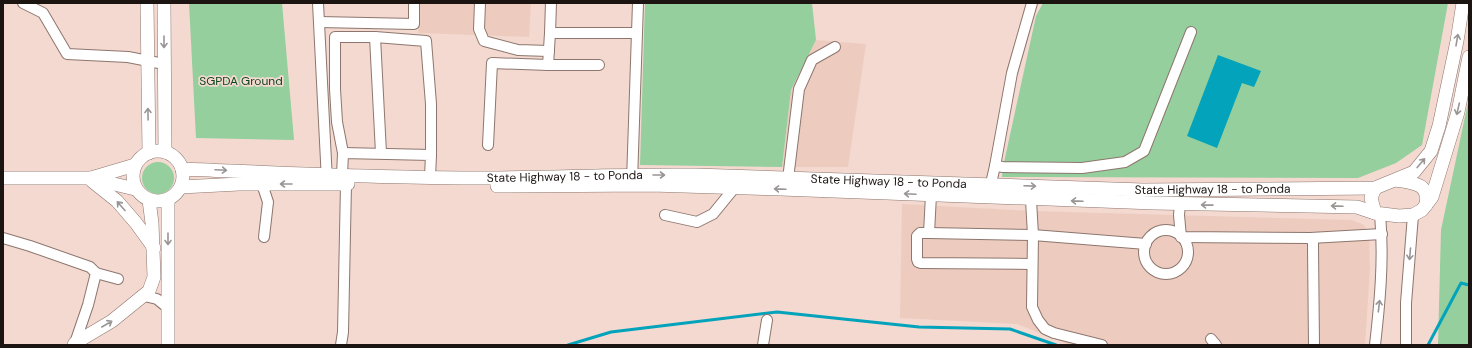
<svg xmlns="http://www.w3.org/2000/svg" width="1472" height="348" font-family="'DM Sans',sans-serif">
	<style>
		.built { fill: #edccbf }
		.green { fill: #94cf9d }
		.water { fill: #03a3bb }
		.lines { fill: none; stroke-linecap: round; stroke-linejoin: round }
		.stream { stroke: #03a3bb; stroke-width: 3 }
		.minor-casing { stroke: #8d766e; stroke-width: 12 }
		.major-casing { stroke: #8d766e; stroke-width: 14 }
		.minor { stroke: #fff; stroke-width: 10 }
		.major { stroke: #fff; stroke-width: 13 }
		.oneway { stroke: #999594 }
		.labels { text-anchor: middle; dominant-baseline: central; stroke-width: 3.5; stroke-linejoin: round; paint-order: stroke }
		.park-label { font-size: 12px; fill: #0c441d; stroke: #f3d9d0 }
		.street-label { font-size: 12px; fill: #1c1411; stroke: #f3d9d0 }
	</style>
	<rect width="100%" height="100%" fill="#f3d9d0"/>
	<g class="built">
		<polygon points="419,3 531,3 529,37 418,33"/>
		<polygon points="816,40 866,44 848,167 782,167 791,90"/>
		<polygon points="902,204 1032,211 1352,220 1364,225 1369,235 1370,268 1365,345 1070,345 1017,324 900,318"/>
	</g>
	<g class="green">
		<polygon points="189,3 282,3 294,140 196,138"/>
		<polygon points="645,3 812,3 816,40 791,90 782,167 640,165"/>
		<polygon points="1043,3 1448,3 1422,145 1396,163 1358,178 1002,177 1003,167 1036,16"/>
		<polygon points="1469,98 1469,345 1438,345 1441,230"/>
		<circle cx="158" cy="178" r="16"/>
	</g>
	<polygon class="water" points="1218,55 1261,71 1254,87 1242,83 1217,148 1187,136"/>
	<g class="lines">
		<g class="stream">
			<polyline points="568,345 611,332 777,312 919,327 1010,329 1056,345"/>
			<polyline points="1428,345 1461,283 1469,285"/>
		</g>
		<defs>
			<g id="minor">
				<polyline points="23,3 43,13 67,54 128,57 164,64"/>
				<polyline points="318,3 327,181"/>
				<polyline points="480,3 479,29 484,41 518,50 549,51"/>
				<polyline points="551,3 550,33 637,33"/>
				<polyline points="319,22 414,24 414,3"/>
				<polyline points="550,33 548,65 599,65"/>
				<polyline points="375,37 426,41 431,104 431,155"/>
				<polyline points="488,145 492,63 548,65"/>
				<polyline points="343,153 337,122 335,89 335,37 375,37 381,153"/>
				<polyline points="995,166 1003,167 1082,168 1125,162 1144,151 1191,32"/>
				<polyline points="342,175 343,153 431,155 430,177"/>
				<polyline points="788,179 799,89 812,60 835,47"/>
				<polyline points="632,181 638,3"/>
				<polyline points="262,184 268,202 264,237"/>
				<polyline points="989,192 995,166 1012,73 1032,3"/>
				<polyline points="1031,200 1033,235 1032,307 1038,320 1045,329 1054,333 1102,345"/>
				<polyline points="1180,204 1179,215 1181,237 1310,238 1313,242 1313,247 1314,345"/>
				<polyline points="665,215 697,222 713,214 735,187"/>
				<circle cx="1166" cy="252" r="22"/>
				<polyline points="929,233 931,195"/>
				<polyline points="3,238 30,246 90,267 96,273 88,305 75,343"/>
				<polyline points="1310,238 1382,234"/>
				<polyline points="1032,264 921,263 918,262 917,259 917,236 920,233 929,233 1033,235 1146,244"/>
				<polyline points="96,273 118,279"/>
				<polyline points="144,296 157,299 168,308"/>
				<polyline points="1211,339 1216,345"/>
				<polyline points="341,345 343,332 346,184"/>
				<polyline points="763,345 767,320"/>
				<path d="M1375 345C1380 301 1384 258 1380 214"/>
				<polyline points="1406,345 1406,303 1413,215"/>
			</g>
			<g id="major">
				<polyline points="147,3 149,153"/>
				<polyline points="164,3 165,152"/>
				<circle cx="158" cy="176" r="25"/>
				<path id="s1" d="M182 169C279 173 376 178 472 178 547 178 622 174 696 175L1143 190 1375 188 1414 172 1431 151 1439 126 1457 41 1463 3"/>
				<polyline points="3,178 89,178 135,189"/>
				<polyline points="91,178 135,165"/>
				<path d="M1396 180C1413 183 1430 183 1426 205"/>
				<polyline points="92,181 117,201 136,223 154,248"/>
				<polyline points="497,186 651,185 781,189 1154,203 1357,207 1375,213"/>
				<polyline points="181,187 239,184 348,184"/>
				<polyline points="1375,188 1371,198 1375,213 1399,216 1413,215 1422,210 1432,197 1458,112 1469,57"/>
				<polyline points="74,345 75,343 112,321 149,291 154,277 152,223 149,200"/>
				<polyline points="168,345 168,200"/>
			</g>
		</defs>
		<use href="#minor" class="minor-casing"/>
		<use href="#major" class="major-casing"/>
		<use href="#minor" class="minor"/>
		<use href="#major" class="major"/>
	</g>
	<defs><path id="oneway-shaft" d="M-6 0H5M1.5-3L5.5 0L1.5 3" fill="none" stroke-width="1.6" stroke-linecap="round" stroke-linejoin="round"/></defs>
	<g class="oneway">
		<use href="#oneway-shaft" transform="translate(1457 40) rotate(-80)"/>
		<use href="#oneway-shaft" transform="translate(164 42) rotate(90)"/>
		<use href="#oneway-shaft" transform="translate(1458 109) rotate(103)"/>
		<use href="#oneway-shaft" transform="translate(148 114) rotate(-91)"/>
		<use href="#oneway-shaft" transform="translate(1421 163) rotate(-50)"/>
		<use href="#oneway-shaft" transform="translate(221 170) rotate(3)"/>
		<use href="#oneway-shaft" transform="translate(659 175)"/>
		<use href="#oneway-shaft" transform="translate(286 184) rotate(180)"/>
		<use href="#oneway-shaft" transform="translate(1030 186) rotate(2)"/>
		<use href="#oneway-shaft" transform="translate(780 189) rotate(-178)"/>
		<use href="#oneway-shaft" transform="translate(910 194) rotate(-177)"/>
		<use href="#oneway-shaft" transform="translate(1077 201) rotate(-178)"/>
		<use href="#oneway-shaft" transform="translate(1207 205) rotate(-179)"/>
		<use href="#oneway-shaft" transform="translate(121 206) rotate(-131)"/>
		<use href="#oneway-shaft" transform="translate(1337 206) rotate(-178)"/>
		<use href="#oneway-shaft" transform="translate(168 239) rotate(90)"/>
		<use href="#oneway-shaft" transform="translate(1410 254) rotate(95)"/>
		<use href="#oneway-shaft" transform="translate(1379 306) rotate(-83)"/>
		<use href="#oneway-shaft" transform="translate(107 324) rotate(-30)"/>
	</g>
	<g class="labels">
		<g class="park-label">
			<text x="241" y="81">SGPDA Ground</text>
		</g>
		<g class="street-label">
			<text stroke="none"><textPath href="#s1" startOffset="383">State Highway 18 - to Ponda</textPath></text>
			<text stroke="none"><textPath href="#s1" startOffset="707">State Highway 18 - to Ponda</textPath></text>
			<text stroke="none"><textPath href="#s1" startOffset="1031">State Highway 18 - to Ponda</textPath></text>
		</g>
	</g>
	<rect width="1472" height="348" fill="none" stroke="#1c1411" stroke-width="8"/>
</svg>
